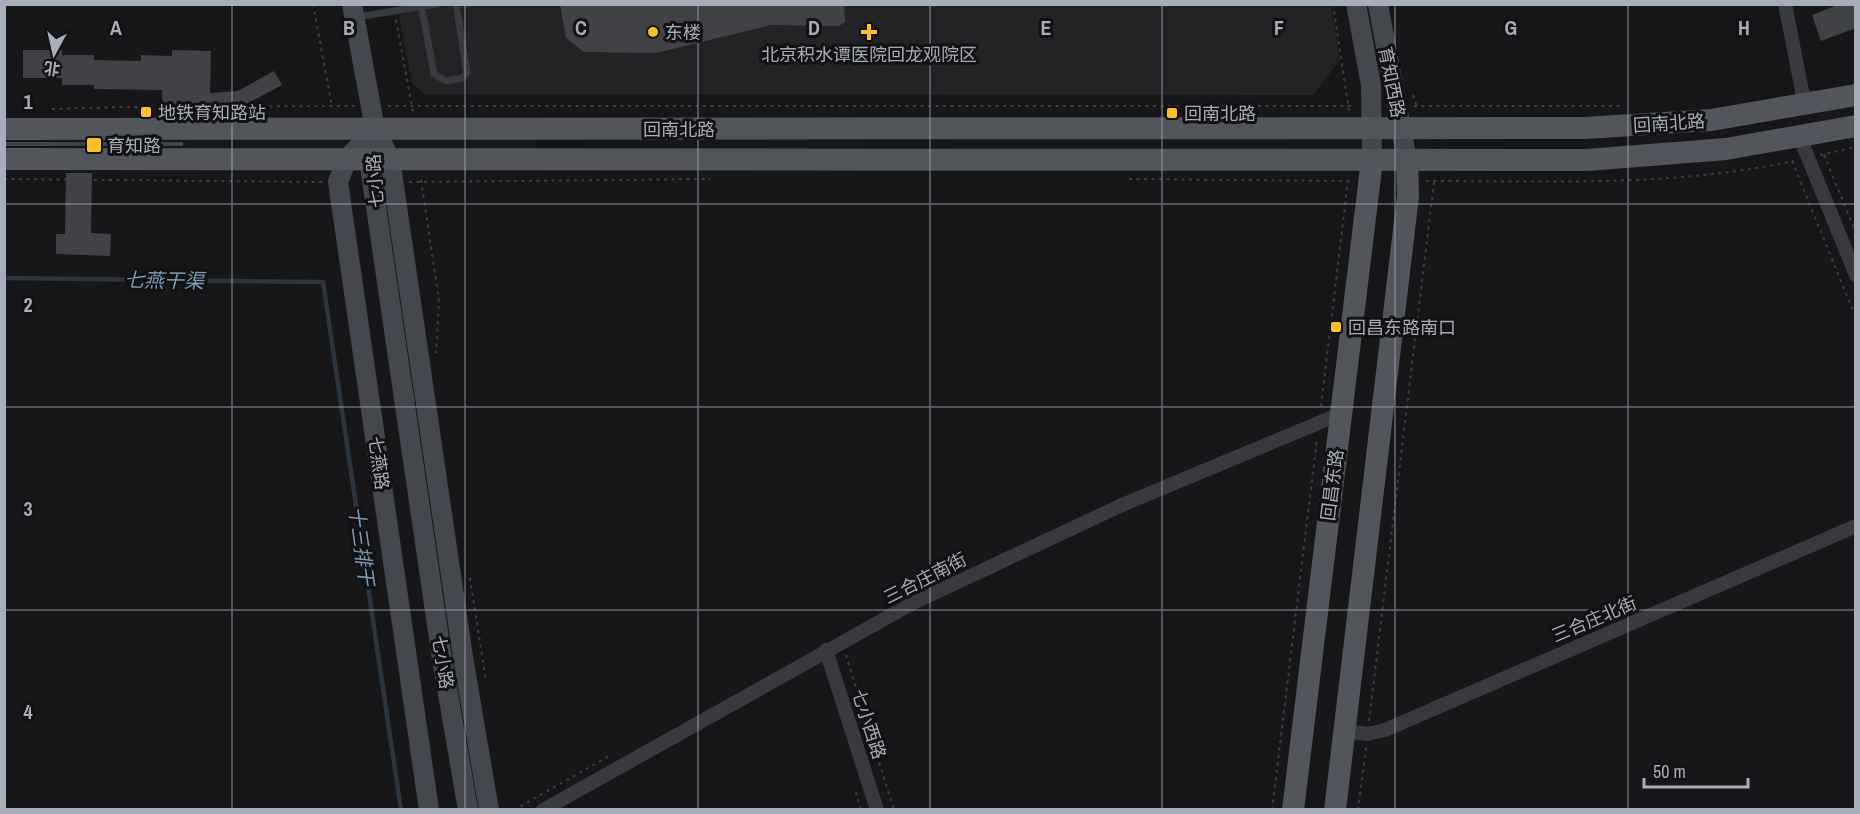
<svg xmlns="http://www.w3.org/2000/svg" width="1860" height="814" font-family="'Archivo Narrow','Noto Sans SC',sans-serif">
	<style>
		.built { fill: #232326 }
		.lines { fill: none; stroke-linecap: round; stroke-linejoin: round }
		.stream { stroke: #2c353e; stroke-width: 4.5 }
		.building { fill: #414246 }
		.path { stroke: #3d3f45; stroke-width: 2; stroke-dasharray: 3 4.5; stroke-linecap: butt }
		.lane { stroke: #393a40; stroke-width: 7 }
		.street { stroke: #393a40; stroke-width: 14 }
		.secondary { stroke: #45474e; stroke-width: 20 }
		.primary { stroke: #53555d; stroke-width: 22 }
		.grid { fill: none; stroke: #a8adba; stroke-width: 1.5; stroke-opacity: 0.55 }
		.poi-dot { fill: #fdc02b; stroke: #121214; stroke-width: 2 }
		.labels { text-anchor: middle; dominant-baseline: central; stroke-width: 6; stroke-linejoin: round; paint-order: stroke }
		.poi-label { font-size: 18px; fill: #a8adba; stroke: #121214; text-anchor: start }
		.street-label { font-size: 18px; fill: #a8adba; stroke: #121214 }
		.water-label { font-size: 20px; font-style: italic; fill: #7d99b7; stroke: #121214 }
		.grid-label { font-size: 20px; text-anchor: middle; font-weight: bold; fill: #a8adba; stroke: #121214; stroke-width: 6; stroke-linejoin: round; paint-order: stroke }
	</style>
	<rect width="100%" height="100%" fill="#171719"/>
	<polygon class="built" points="397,5 1331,5 1340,60 1313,95 424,94 412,83"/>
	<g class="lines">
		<polyline class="stream" points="4,278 323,282 401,810"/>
	</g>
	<g class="building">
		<polygon points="560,4 844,4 845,22 839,26 771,25 656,53 584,52 566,38"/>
		<polygon points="1840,4 1856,4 1856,28 1821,41 1812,15"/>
		<polygon points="23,50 62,50 62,55 94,55 94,60 141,61 141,55 172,56 172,50 211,51 210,93 238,91 274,71 282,85 239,108 182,110 183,115 163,115 162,90 94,89 94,85 62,85 62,78 23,78"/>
		<rect x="4" y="142" width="179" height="4"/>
		<polygon points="66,173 92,173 91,233 111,234 110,256 56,254 56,234 65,234"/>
	</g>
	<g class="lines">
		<g class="path">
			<polyline points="313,4 332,107"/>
			<polyline points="1333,4 1349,111"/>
			<polyline points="396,20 413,112"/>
			<polyline points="1413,95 1417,107"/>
			<polyline points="388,106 1355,106"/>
			<polyline points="1414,106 1622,106"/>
			<polyline points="52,109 123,107 356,106"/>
			<polyline points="1820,155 1856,147"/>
			<polyline points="1824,155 1856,233"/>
			<polyline points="1792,161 1856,318"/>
			<polyline points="4,179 323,182"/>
			<polyline points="1129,179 1351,181"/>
			<polyline points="421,180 439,301 436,353"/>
			<path d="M1426 181C1549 181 1673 187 1794 161"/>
			<polyline points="409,182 710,179"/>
			<polyline points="1321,406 1348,180"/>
			<polyline points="470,578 486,682"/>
			<polyline points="846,655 894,810"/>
			<polyline points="1369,721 1434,182"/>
			<polyline points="856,792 861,810"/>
			<polyline points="514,810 609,756"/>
			<polyline points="1272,810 1317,439"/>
			<polyline points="1358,810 1366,748"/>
		</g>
		<g class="lane">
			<polyline points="421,4 434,74 446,81 462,78 467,73 456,4"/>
			<polyline points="357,17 437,4"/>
		</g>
		<g class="street">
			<polyline points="1785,4 1805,106"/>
			<polyline points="1800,138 1856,275"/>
			<polyline points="826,650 877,810"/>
			<polyline points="1344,731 1368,734 1385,730 1856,526"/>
			<polyline points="543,810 913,603 1122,505 1340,414"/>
		</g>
		<g class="secondary">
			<polyline points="352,4 375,129 390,159 463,657 489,810"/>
			<polyline points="1356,4 1371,85 1372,160"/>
			<polyline points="1378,4 1407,160"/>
			<polyline points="375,129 347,159 338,182 429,810"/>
			<polyline points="372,144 369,159 442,659 468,810"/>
		</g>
		<g class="primary">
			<polyline points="4,129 1585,128 1711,120 1856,95"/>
			<polyline points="4,159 1587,160 1726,149 1856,126"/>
			<polyline points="1293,810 1372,160"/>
			<polyline points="1335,810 1408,196 1407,160"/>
		</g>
	</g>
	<path class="grid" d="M232 4V810M465 4V810M698 4V810M930 4V810M1162 4V810M1395 4V810M1628 4V810M4 204H1856M4 407H1856M4 610H1856"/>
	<g class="poi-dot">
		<circle cx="653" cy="32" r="6"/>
		<path d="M866 23h6v6h6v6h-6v6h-6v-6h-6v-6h6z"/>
		<rect x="140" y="106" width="12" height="12" rx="3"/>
		<rect x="1166" y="107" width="12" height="12" rx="3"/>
		<rect x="86" y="137" width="16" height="16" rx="3"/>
		<rect x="1330" y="321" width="12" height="12" rx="3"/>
	</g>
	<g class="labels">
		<g class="poi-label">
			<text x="665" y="32">东楼</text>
			<text x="869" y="54" text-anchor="middle">北京积水谭医院回龙观院区</text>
			<text x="158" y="112">地铁育知路站</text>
			<text x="1184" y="113">回南北路</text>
			<text x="107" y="145">育知路</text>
			<text x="1348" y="327">回昌东路南口</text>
		</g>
		<g class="street-label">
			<text transform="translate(1392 82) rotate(79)">育知西路</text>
			<text transform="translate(1669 123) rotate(-4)">回南北路</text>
			<text x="679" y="129">回南北路</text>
			<text transform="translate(375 181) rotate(-94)">七小路</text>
			<text transform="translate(379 463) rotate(82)">七燕路</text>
			<text transform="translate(1332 485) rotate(-83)">回昌东路</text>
			<text transform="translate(925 578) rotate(-27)">三合庄南街</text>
			<text transform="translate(1594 619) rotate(-23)">三合庄北街</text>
			<text transform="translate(443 662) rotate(81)">七小路</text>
			<text transform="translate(869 724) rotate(72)">七小西路</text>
		</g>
		<g class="water-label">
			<text transform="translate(164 280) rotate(1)">七燕干渠</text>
			<text transform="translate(362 546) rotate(82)">十三排干</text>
		</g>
	</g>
	<g class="grid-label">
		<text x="116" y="35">A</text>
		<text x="349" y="35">B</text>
		<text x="581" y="35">C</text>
		<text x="814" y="35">D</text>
		<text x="1046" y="35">E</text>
		<text x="1279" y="35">F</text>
		<text x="1511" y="35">G</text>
		<text x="1744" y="35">H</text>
		<text x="28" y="109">1</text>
		<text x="28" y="312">2</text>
		<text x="28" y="516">3</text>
		<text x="28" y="719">4</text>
	</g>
	<rect width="1860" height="814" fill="none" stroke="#a8adba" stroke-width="12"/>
	<g transform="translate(54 54) rotate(188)" stroke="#121214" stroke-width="4.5" paint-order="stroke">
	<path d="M0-4.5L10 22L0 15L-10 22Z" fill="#a8adba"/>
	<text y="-9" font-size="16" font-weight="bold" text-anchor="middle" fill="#a8adba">北</text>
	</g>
	<path d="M1644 778v9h104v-9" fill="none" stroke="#a8adba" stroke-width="3"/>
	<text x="1653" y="778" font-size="18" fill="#a8adba" stroke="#121214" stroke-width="4.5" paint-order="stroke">50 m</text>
</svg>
